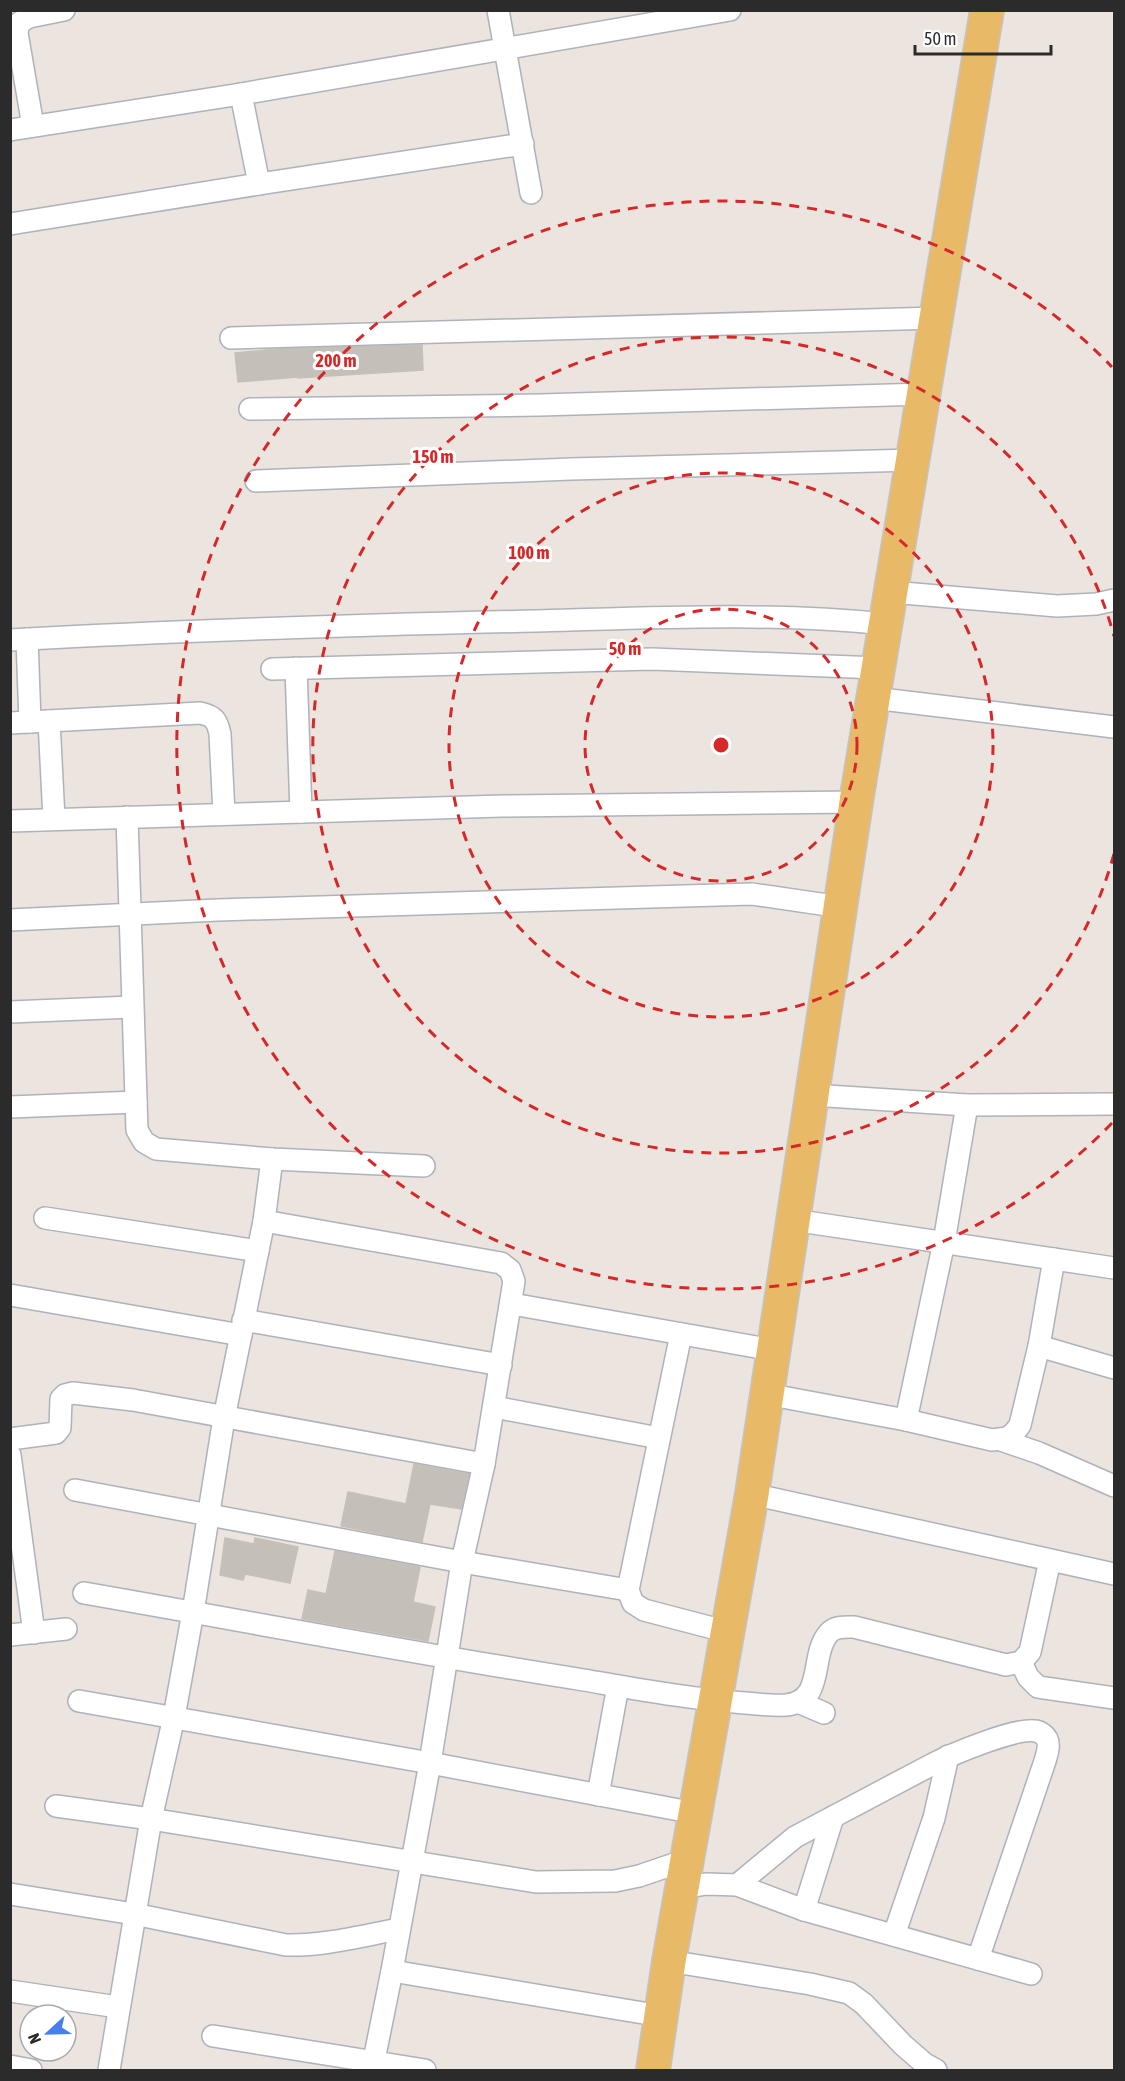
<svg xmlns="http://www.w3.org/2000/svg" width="1125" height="2081" font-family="'Asap Condensed',sans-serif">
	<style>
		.building { fill: #c5bfb9; stroke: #c7c0b8; stroke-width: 1.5 }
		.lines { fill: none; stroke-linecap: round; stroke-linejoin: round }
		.minor-casing { stroke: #aeb2bb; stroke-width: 24 }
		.primary-casing { stroke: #c4c4c4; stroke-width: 36 }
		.minor { stroke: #fff; stroke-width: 21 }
		.primary { stroke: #e8b967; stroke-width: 33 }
		.ring { fill: none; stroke: #d62828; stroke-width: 3; stroke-dasharray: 10 8 }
		.centre { fill: #d62828; stroke: #fff; stroke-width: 3 }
		.ring-label { font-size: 18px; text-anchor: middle; font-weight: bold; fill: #d62828; stroke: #fff; stroke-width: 6; stroke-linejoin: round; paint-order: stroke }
	</style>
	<rect width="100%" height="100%" fill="#ece4de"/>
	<g class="building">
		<polygon points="422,345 423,370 298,378 298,377 238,382 235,353 276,349"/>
		<polygon points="414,1464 469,1474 461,1509 430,1504 422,1542 341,1526 348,1492 406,1504"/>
		<polygon points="225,1538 254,1544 255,1538 298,1547 290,1583 245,1574 243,1580 220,1575"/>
		<polygon points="335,1551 420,1567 413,1602 435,1607 428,1641 302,1619 308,1590 326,1594"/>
	</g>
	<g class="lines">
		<defs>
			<g id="minor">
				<polyline points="498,10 531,193"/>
				<polyline points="241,94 259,184"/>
				<polyline points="33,126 17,33 19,23 29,17 64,10"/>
				<polyline points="10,130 241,94 730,10"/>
				<polyline points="10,224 259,184 523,144"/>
				<polyline points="231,338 936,318"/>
				<polyline points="250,409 540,405 924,394"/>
				<polyline points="256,481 571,469 913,460"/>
				<polyline points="891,592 1057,606 1096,604 1114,600"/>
				<polyline points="27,639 30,722"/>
				<path d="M10 640C186 630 361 625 536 621 652 618 770 612 885 624"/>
				<polyline points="296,668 301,812"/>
				<polyline points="272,669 652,659 878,668"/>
				<polyline points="873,698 1114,727"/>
				<polyline points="49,721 54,819"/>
				<path d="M10 723 200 713C214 716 217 720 220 734L224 814"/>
				<polyline points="127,817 137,1130 144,1142 156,1149 272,1159 424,1166"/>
				<polyline points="10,821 502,806 856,802"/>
				<polyline points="10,920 218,910 752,894 841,907"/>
				<polyline points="10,1012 132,1007"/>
				<polyline points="812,1095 967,1105 1114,1104"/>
				<polyline points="10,1107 136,1102"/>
				<polyline points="45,1218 258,1251"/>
				<polyline points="793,1220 1114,1268"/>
				<polyline points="264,1221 501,1263 510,1270 514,1281 484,1464 462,1562 430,1763 392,1971 372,2070"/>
				<polyline points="10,1295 241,1335"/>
				<polyline points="512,1304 773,1350"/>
				<polyline points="243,1320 501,1365"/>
				<polyline points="681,1334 628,1590 633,1603 644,1610 728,1632"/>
				<polyline points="1039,1346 1114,1368"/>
				<polyline points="766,1394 906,1420 992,1440 1007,1438 1014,1433 1020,1425 1039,1346 1054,1259"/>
				<polyline points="494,1407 659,1438"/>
				<polyline points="906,1420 944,1242 967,1105"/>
				<polyline points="10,1439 56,1433 60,1428 61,1399 65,1395 73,1393 133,1400 484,1464"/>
				<polyline points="1001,1440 1039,1453 1114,1486"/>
				<polyline points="10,1455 34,1633"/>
				<polyline points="75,1490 462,1562 628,1590"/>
				<polyline points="752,1494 1114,1574"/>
				<path d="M84 1593C251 1622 417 1654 584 1680 637 1689 691 1699 745 1703 758 1704 773 1706 786 1705 826 1701 809 1655 829 1633 835 1626 846 1627 854 1627L1006 1665 1021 1662 1030 1652 1050 1560"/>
				<polyline points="10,1635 66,1629"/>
				<polyline points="1021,1662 1028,1677 1038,1687 1114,1698"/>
				<polyline points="79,1701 430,1763 695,1813"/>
				<polyline points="798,1702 824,1713"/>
				<polyline points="598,1795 618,1686"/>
				<polyline points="56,1806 151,1819 536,1882 615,1881 639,1876 686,1860"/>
				<path d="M737 1885 795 1837 931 1765C950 1755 1016 1727 1036 1731 1040 1732 1045 1735 1047 1739 1050 1745 1047 1754 1045 1761L978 1959"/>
				<polyline points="683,1888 706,1884 737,1885 804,1910 1031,1974"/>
				<path d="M10 1894 134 1914 286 1945C324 1946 361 1936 399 1929"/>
				<polyline points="804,1910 833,1817"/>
				<polyline points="894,1935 934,1818 948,1756"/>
				<polyline points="669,1961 810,1984 849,1993 864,2004 903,2045 925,2064 936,2070"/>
				<polyline points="392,1971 661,2016"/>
				<polyline points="10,1991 118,2007"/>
				<polyline points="213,2036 425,2070"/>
				<polyline points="10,2066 31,2070"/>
				<polyline points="109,2070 151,1819 174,1717 193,1612 224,1418 264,1221 272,1159"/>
			</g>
			<polyline id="primary" points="653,2070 669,1961 752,1494 856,802 987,10"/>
		</defs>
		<use href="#minor" class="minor-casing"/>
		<use href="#primary" class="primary-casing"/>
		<use href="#minor" class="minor"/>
		<use href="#primary" class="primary"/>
	</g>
	<g class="ring">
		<circle cx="721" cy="745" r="136"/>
		<circle cx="721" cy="745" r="272"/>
		<path d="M1114 854A408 408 0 1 1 1114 636"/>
		<path d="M1112 1123A544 544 0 1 1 1112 367"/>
	</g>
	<circle cx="721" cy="745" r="9" class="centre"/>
	<g class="ring-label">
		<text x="336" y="367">200 m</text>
		<text x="433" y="463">150 m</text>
		<text x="529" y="559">100 m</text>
		<text x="625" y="655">50 m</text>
	</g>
	<rect width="1125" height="2081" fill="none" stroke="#2b2b2b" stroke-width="24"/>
	<g transform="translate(48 2033) rotate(248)"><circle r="28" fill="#ffffff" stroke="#aaaaaa" stroke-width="1.5"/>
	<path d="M0-4.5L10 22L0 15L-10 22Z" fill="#487eef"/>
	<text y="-9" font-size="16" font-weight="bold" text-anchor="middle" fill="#2b2b2b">N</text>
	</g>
	<path d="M915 45v9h136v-9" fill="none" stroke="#2b2b2b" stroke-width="3"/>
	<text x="924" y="45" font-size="18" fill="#2b2b2b" stroke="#ffffff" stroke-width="4.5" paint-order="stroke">50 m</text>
</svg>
